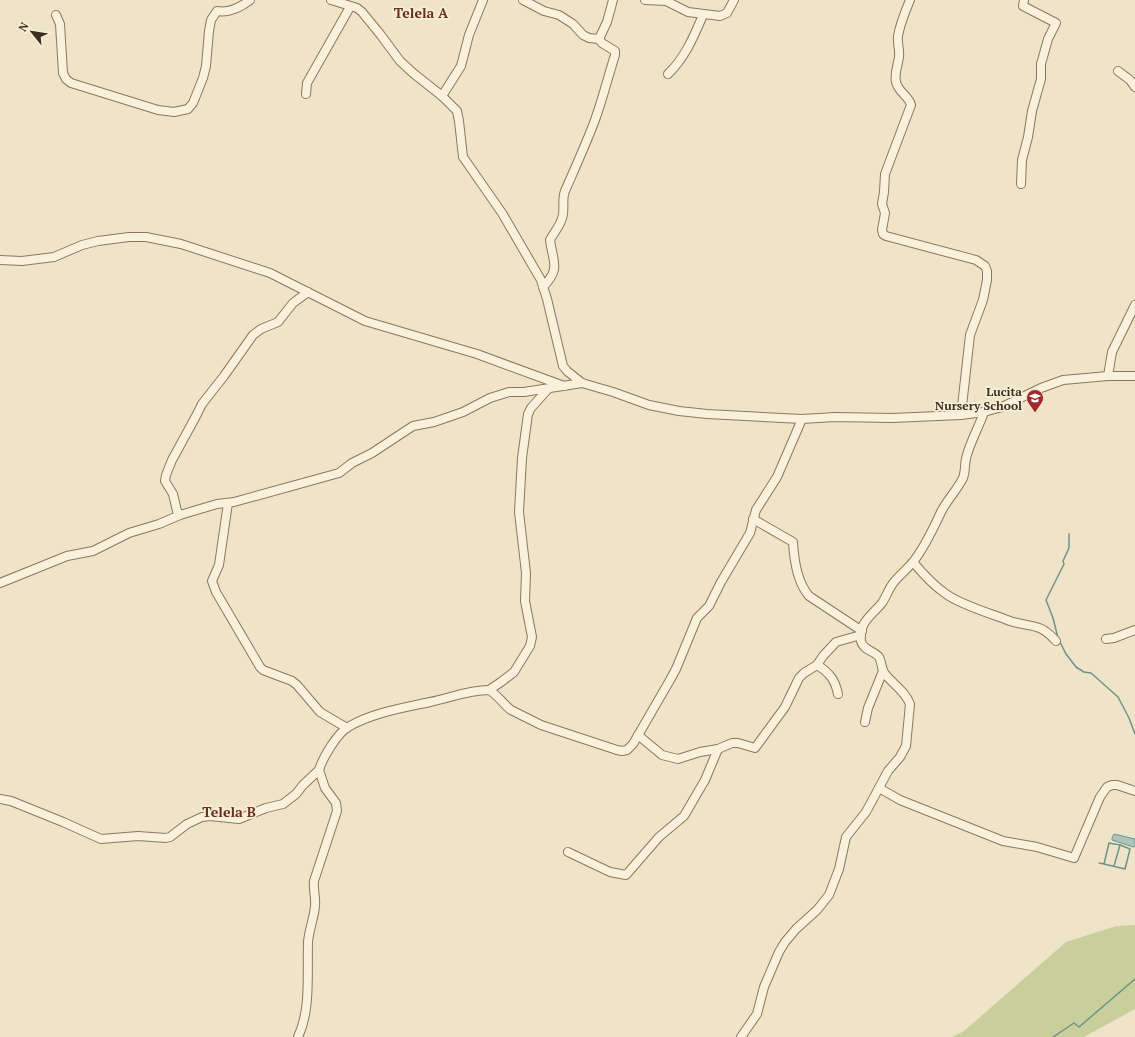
<svg xmlns="http://www.w3.org/2000/svg" width="1135" height="1037" font-family="'PT Serif',serif">
	<style>
		.green { fill: #c9cf9b }
		.water { fill: #a9c4bc; stroke: #6f938a }
		.lines { fill: none; stroke-linecap: round; stroke-linejoin: round }
		.stream { stroke: #6f938a; stroke-width: 1.5 }
		.minor-casing { stroke: #8d765c; stroke-width: 10 }
		.minor { stroke: #faf1dc; stroke-width: 8 }
		.labels { text-anchor: middle; dominant-baseline: central; stroke-width: 3.5; stroke-linejoin: round; paint-order: stroke }
		.poi-label { font-size: 12px; font-weight: bold; fill: #3d2e20; stroke: #f7eed8; text-anchor: end }
		.quarter-label { font-size: 14px; font-weight: bold; fill: #6b2e1e; stroke: #f7eed8 }
	</style>
	<rect width="100%" height="100%" fill="#f0e4c8"/>
	<polygon class="green" points="1135,925 1135,1009 1084,1037 952,1037 964,1031 1066,942 1116,926"/>
	<polygon class="water" points="1114,834 1135,839 1135,846 1133,847 1112,840 1112,838"/>
	<g class="lines">
		<g class="stream">
			<polyline points="1069,534 1069,548 1063,561 1064,564 1046,600 1053,618 1058,638 1066,654 1076,667 1084,672 1091,673 1118,697 1129,718 1135,734"/>
			<polyline points="1099,863 1104,864 1109,843 1120,845 1130,849 1125,869 1104,864"/>
			<polyline points="1114,866 1120,845"/>
			<polyline points="1053,1037 1074,1023 1079,1027 1135,979"/>
		</g>
		<defs>
			<g id="minor">
				<polyline points="331,0 357,8 362,12 380,34 400,61 413,73 442,96 457,111 459,121 463,157 502,213 541,280 547,299 563,366 567,371 582,383 613,392 649,405 679,411 707,414 802,419 835,417 892,418 961,415 984,412 1002,407 1041,388 1063,380 1108,376 1135,376"/>
				<path d="M523 0 544 11 559 15 573 24 583 35 589 38 599 39 602 43 615 51V55C608 77 603 98 595 120 586 144 575 168 565 191 561 201 566 211 561 221 559 227 553 234 550 240 553 263 561 268 543 287"/>
				<polyline points="645,0 666,1 688,12 720,16 727,13 734,0"/>
				<path d="M910 0C905 12 900 24 898 36 897 43 900 50 899 57 898 65 894 74 896 82 898 92 909 96 911 105L885 174 884 192 882 204 885 213 882 230 883 234 886 236 976 260 985 266 987 271V280L983 300 970 335 961 415"/>
				<path d="M56 15 60 24 63 73 66 79 71 83 158 110 174 112 188 109 193 103 203 78 206 66 209 31 211 20 217 11C229 13 241 7 250 0"/>
				<polyline points="599,39 607,22 613,0"/>
				<polyline points="1118,71 1130,80 1135,87"/>
				<path d="M668 74C685 58 694 36 703 15"/>
				<polyline points="306,94 307,83 350,7"/>
				<polyline points="442,96 461,66 469,35 483,0"/>
				<polyline points="1021,184 1022,160 1028,137 1032,111 1041,79 1041,64 1048,39 1056,23 1023,6 1024,0"/>
				<polyline points="0,260 22,261 54,257 82,245 98,241 129,237 146,237 181,244 270,273 365,321 477,354 564,386"/>
				<polyline points="1108,376 1112,352 1135,305"/>
				<polyline points="228,503 219,565 212,581 216,592 260,667 263,670 292,681 297,685 320,712 347,728"/>
				<polyline points="180,515 177,511 173,494 165,481 166,475 172,460 195,418 202,404 224,376 253,335 261,329 278,322 293,303 308,292"/>
				<path d="M753 519 793 542C794 561 797 582 809 596L862 631"/>
				<path d="M913 562C923 574 933 585 946 594 961 605 992 614 1010 621 1032 628 1039 622 1056 641"/>
				<polyline points="0,583 67,556 93,551 129,533 159,524 180,515 217,504 234,502 339,473 352,463 372,453 413,426 434,422 463,412 490,398 509,392 524,392 582,383"/>
				<polyline points="1106,639 1114,638 1135,630"/>
				<path d="M817 665C830 673 835 680 838 694"/>
				<polyline points="489,690 501,682 514,672 530,646 532,637 525,601 526,573 519,512 522,458 528,414 531,408 548,389"/>
				<polyline points="865,722 868,708 883,671"/>
				<polyline points="638,735 662,755 678,759 700,752 718,749 732,743 738,743 755,748 785,707 799,678 804,673 817,665 823,656 836,642 861,635"/>
				<polyline points="879,788 900,800 1003,841 1037,847 1074,858 1100,797 1107,787 1112,785 1117,785 1135,791"/>
				<polyline points="0,799 11,801 63,822 101,839 138,836 166,838 170,837 187,824 202,817 210,816 239,819 266,808 283,804 296,794 303,785 319,770"/>
				<polyline points="568,852 610,872 626,875 659,837 684,816 705,780 718,749"/>
				<path d="M298 1037C311 1010 307 973 308 942 309 930 314 918 315 906 316 898 313 890 314 881L337 811 336 803 325 788 319 770C323 757 337 734 348 727 372 713 402 708 430 702 450 698 468 690 489 690 498 695 503 704 511 710L541 725 617 750 622 751 627 750 633 744 670 680 676 669 697 618 709 606 721 582 750 533 756 510 777 477 802 419"/>
				<path d="M741 1037 757 1014 764 987 779 952 785 942 796 929 817 910 829 895 839 869 846 837 866 812 888 771 900 757 906 746 910 704C905 691 894 685 885 674 881 669 882 662 879 657 874 651 863 650 861 641 858 623 872 615 882 603 886 597 889 588 894 582 900 575 907 569 913 562 925 547 933 529 941 512 947 500 957 490 963 478 966 470 964 463 967 455 971 440 979 427 984 412"/>
			</g>
		</defs>
		<use href="#minor" class="minor-casing"/>
		<use href="#minor" class="minor"/>
	</g>
	<defs>
		<symbol id="school-pin" viewBox="-11 -11 22 30"><path d="M0 17L-7.5 6A9.5 9.5 0 1 1 7.5 6Z" fill="#9e2a2b" stroke="#f7eed8"/><path d="M0-5L7-2L0 1L-7-2ZM-4 1L0 2.5L4 1V4Q0 6-4 4Z" fill="#fff"/></symbol>
	</defs>
	<g fill-rule="evenodd">
		<use href="#school-pin" x="1025" y="388" width="20" height="27"/>
	</g>
	<g class="labels">
		<g class="poi-label">
			<text x="1022" y="391">Lucita<tspan x="1022" dy="14">Nursery School</tspan></text>
		</g>
		<g class="quarter-label">
			<text x="421" y="12">Telela A</text>
			<text x="229" y="811">Telela B</text>
		</g>
	</g>
	<g transform="translate(32 32) rotate(300)" stroke="#f7eed8" stroke-width="3" paint-order="stroke">
	<path d="M0-3L7 15L0 10L-7 15Z" fill="#3d2e20"/>
	<text y="-6" font-size="11" font-weight="bold" text-anchor="middle" fill="#3d2e20">N</text>
	</g>
</svg>
